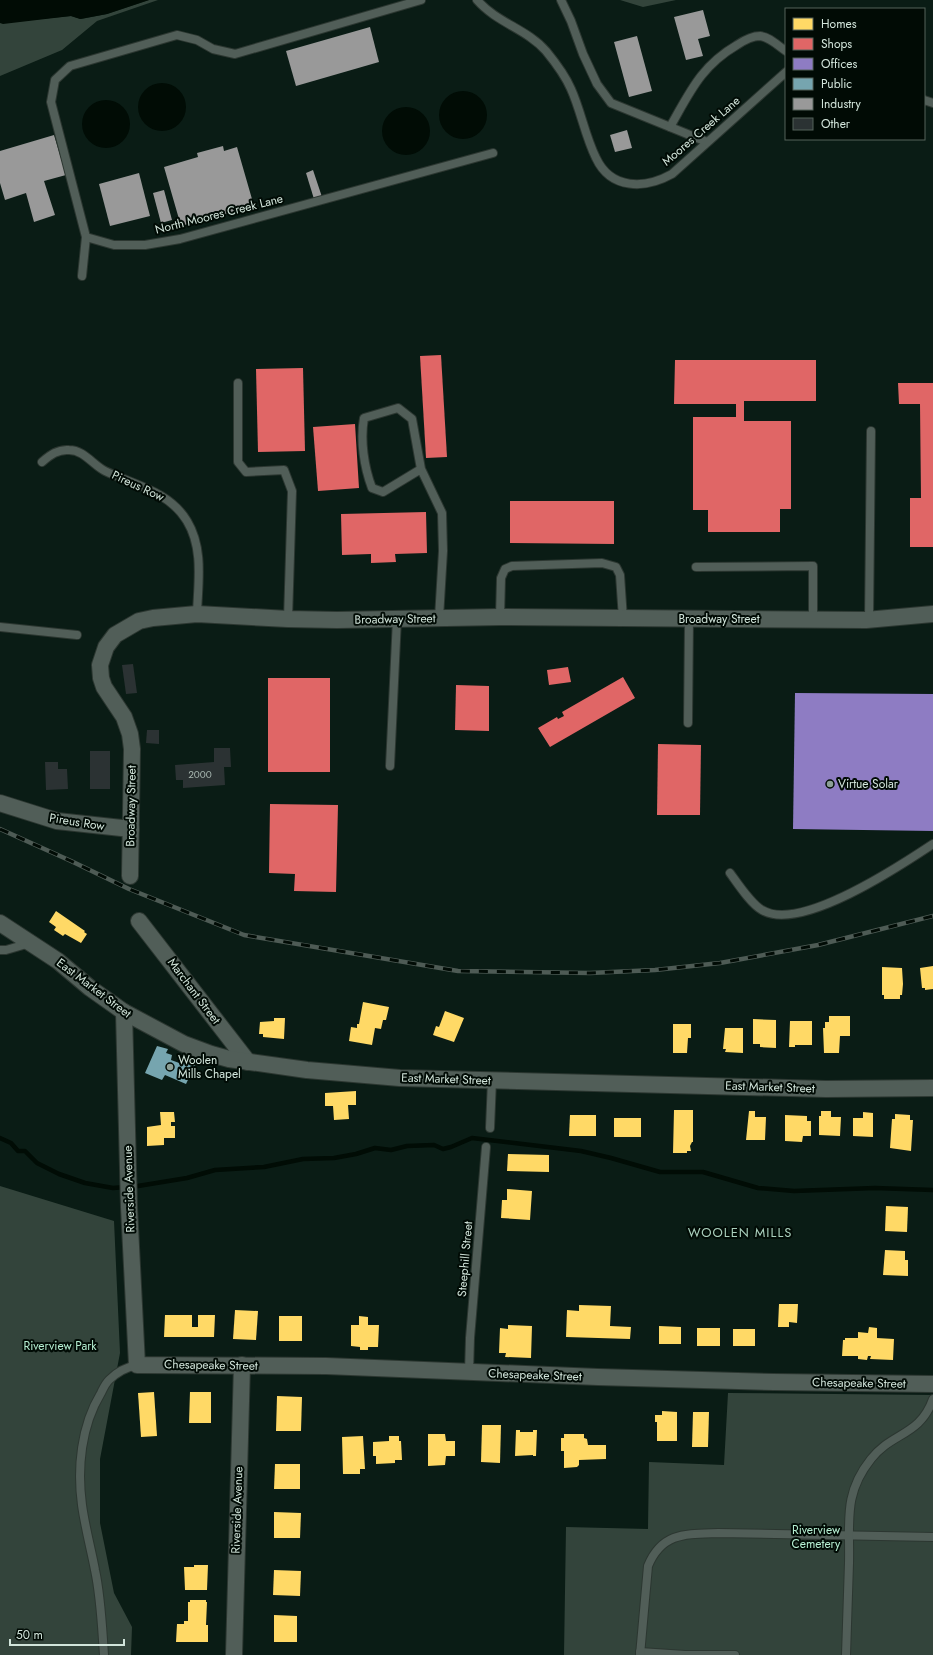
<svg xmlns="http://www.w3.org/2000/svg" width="933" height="1655" font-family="Jost,sans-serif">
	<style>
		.green { fill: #33443b }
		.water { fill: #010c05 }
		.homes { fill: #ffd966 }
		.shops { fill: #e06666 }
		.offices { fill: #8e7cc3 }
		.public { fill: #76a5af }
		.industry { fill: #999 }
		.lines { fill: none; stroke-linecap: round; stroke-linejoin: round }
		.stream { stroke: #010c05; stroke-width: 4.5 }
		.building { fill: #2b3233 }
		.service-casing { stroke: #2c3731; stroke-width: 10 }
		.minor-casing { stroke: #2c3731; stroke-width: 18 }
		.service { stroke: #515e58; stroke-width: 8 }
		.minor { stroke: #515e58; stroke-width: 16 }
		.rail-casing { stroke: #4e5b55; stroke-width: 4.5 }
		.rail { stroke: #010b05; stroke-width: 3; stroke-dasharray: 9; stroke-linecap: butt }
		.poi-dot { fill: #8c9f96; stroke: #010b05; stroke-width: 1.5 }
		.labels { text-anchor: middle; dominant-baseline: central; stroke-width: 4; stroke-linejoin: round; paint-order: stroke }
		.number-label { font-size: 10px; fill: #a8b8b1 }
		.street-label { font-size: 12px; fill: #d2e5db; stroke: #010b05 }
		.poi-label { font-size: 12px; fill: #d2e5db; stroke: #010b05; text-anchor: start }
		.park-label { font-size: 12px; fill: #b5efd2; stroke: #010b05 }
		.neighbourhood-label { font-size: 13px; letter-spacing: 1px; fill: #a9cfbc; stroke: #010b05 }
	</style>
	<rect width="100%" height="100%" fill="#0a1c15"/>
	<g class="green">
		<polygon points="149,0 158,0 97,21 62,50 0,76 0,23 71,16 81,19 107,14"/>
		<polygon points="620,0 676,0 643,7"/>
		<polygon points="0,1186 114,1221 120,1353 100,1459 100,1523 114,1593 132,1627 131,1655 0,1655"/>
		<polygon points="728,1393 933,1395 933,1655 564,1655 566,1527 648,1529 649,1462 724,1465"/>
	</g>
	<g class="water">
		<polygon points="0,0 149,0 107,14 80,19 71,16 3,24 0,23"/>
		<circle cx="162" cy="107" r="24"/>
		<circle cx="463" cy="115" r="24"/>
		<circle cx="106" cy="124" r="24"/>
		<circle cx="406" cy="131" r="24"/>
	</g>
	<g class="homes">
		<polygon points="56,911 85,931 84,932 87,934 81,943 65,934 63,936 54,930 56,927 49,922"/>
		<polygon points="933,966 933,989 925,990 925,988 922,988 920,968"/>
		<polygon points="882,967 902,968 903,984 902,995 900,995 900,999 884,999 884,995 882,995"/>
		<polygon points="363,1002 389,1007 386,1020 383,1020 381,1029 375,1028 372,1045 349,1041 351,1027 357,1028 357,1024 359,1024"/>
		<polygon points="445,1011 464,1018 454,1042 433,1035 436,1026 439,1027"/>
		<polygon points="829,1016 850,1016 850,1036 840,1036 839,1053 824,1053 823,1028 825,1028 825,1022 829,1022"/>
		<polygon points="274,1018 285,1018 284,1039 263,1037 263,1034 259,1034 260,1022 274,1021"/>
		<polygon points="753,1019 776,1020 776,1048 760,1047 760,1044 753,1044"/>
		<polygon points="790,1021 812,1021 812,1045 795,1045 795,1047 789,1047"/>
		<polygon points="673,1024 691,1024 691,1038 688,1038 687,1053 673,1053"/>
		<polygon points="725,1028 743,1028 743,1053 725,1052 726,1049 723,1049"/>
		<polygon points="356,1091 356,1105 348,1105 349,1119 334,1120 333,1106 325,1106 325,1093"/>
		<polygon points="674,1110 693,1110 693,1142 692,1142 690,1146 691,1151 687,1151 687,1153 673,1153"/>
		<polygon points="749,1111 755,1111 755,1117 766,1117 765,1140 746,1140"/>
		<polygon points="821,1111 831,1111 831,1117 841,1117 840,1136 819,1135 819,1116 821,1116"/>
		<polygon points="160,1112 174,1112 175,1122 171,1122 171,1126 175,1126 175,1138 164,1138 164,1145 147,1146 147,1127 161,1125"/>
		<polygon points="863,1112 873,1113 873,1137 853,1136 853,1118 863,1118"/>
		<polygon points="895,1114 910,1115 910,1120 913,1120 911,1151 890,1148 892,1119 895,1119"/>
		<polygon points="570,1115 596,1115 596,1136 569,1136"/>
		<polygon points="785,1115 807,1116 807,1121 811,1121 811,1136 803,1136 802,1142 785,1141"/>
		<rect x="614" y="1118" width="27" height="19"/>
		<polygon points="508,1154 549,1155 549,1172 507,1171"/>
		<polygon points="507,1189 532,1191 530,1220 501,1218 502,1200 507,1200"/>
		<polygon points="886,1206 908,1207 907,1232 885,1231"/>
		<polygon points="885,1250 905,1251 905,1260 908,1260 908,1276 883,1275"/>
		<polygon points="779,1304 798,1304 797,1323 789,1322 789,1327 778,1327"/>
		<polygon points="579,1305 611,1306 610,1326 631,1327 630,1339 566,1337 567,1310 579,1311"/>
		<polygon points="235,1310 258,1311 256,1340 233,1339"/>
		<polygon points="165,1315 192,1315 192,1327 198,1327 198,1315 215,1315 214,1337 164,1337"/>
		<rect x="279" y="1316" width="23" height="25"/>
		<polygon points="359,1316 368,1317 368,1325 379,1325 378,1347 368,1347 368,1350 360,1350 360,1347 351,1346 351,1325 359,1325"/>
		<polygon points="508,1325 532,1326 531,1358 505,1357 506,1353 499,1353 500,1328 508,1329"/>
		<polygon points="659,1326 681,1327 681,1344 659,1344"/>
		<polygon points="869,1327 877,1328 877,1338 894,1339 893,1360 870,1359 871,1356 868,1356 867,1360 858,1359 858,1356 842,1356 843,1340 845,1340 845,1338 858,1338 858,1332 868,1333"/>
		<rect x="697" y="1328" width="23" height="18"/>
		<rect x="733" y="1329" width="22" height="17"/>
		<polygon points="154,1392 157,1436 141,1437 138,1393"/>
		<polygon points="190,1392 211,1392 211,1423 189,1423"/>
		<polygon points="277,1396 302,1397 301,1431 276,1431"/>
		<polygon points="662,1411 677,1412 677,1441 657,1441 657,1422 655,1422 655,1415 662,1415"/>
		<polygon points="693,1412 709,1412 708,1447 692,1447"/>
		<polygon points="482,1425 501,1425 500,1463 481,1462"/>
		<polygon points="516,1430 520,1430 520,1432 533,1432 533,1430 537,1430 536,1456 533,1456 533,1455 515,1456"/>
		<polygon points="428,1434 445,1434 446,1441 455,1441 455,1456 446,1456 445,1465 428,1466"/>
		<polygon points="564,1434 584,1434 584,1438 587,1439 588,1445 606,1445 606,1459 579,1460 579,1465 577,1467 564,1468 564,1451 561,1451 561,1438 564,1438"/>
		<polygon points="363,1436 365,1469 360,1469 360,1474 343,1474 342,1437"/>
		<polygon points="389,1436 399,1436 399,1441 401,1441 402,1460 395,1460 395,1463 376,1464 376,1456 373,1456 373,1442 389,1441"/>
		<polygon points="275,1464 300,1464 300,1489 274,1489"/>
		<polygon points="274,1512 301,1513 300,1538 274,1538"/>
		<polygon points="194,1565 208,1565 207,1590 185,1590 184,1567 194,1567"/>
		<polygon points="274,1570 301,1571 300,1596 273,1595"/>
		<polygon points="190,1600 206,1600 206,1602 207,1602 206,1625 208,1625 208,1642 176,1642 177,1624 184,1624 184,1621 188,1621 188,1602 190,1602"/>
		<polygon points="274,1615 297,1616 297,1642 274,1642"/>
	</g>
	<g class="shops">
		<polygon points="441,355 447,457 426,458 420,356"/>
		<polygon points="675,360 816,360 816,401 744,401 744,421 791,421 791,509 780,509 780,532 708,532 708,510 693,510 693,417 736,417 736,404 674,404"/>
		<polygon points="303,368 305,451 258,452 256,369"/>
		<polygon points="898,383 933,383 933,547 910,547 910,498 921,498 920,404 899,404"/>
		<polygon points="355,424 359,488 318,491 313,427"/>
		<polygon points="510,501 614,501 614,544 510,543"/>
		<polygon points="426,512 427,553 395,554 396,562 371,563 371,554 342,555 341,514"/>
		<polygon points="568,667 571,682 549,685 547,670"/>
		<polygon points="623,677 635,698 550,747 538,728 557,717 558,719 564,716 562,712"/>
		<rect x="268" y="678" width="62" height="94"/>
		<polygon points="456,685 489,686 489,731 455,730"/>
		<polygon points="658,744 701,745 700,815 657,815"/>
		<polygon points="270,804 338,805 336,892 294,891 295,874 269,873"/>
	</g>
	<polygon class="offices" points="795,693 933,694 933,831 793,829"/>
	<polygon class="public" points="157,1046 168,1049 166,1053 172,1055 171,1060 182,1064 183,1060 195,1065 186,1084 165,1075 162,1080 145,1073"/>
	<g class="industry">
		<polygon points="703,10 710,36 698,39 703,56 686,60 674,17"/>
		<polygon points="370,27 379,62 296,86 286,51"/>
		<polygon points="637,36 652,91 629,97 614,42"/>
		<polygon points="627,130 632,148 615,152 610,135"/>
		<polygon points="54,135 66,175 44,181 55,215 34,222 26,193 5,200 0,183 0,151"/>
		<polygon points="223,146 224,151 237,147 254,206 181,226 164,167 198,157 197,153"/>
		<polygon points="313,170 322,197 314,199 306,173"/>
		<polygon points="139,173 150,216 110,226 99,184"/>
		<polygon points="164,190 172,220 161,223 153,193"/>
	</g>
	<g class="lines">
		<polyline class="stream" points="0,1138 11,1143 18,1151 25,1151 37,1163 59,1174 85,1183 113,1188 138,1186 187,1178 215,1170 264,1167 303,1159 334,1158 356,1154 375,1148 391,1150 407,1146 434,1145 443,1149 451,1147 472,1138 581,1151 611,1158 660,1172 703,1172 758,1188 794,1191 875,1188 933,1190"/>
	</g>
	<g class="building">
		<polygon points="133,664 137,693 126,694 122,665"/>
		<polygon points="147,730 159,730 159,744 146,743"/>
		<polygon points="214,748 230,748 231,767 224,767 225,785 183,788 183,780 176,780 175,765 214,762"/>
		<rect x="90" y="751" width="20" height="38"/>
		<polygon points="45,762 58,762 58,769 67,769 68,789 46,790"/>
	</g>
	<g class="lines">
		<defs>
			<g id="service">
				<polyline points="421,0 235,54 213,49 197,40 177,35 70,66 55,80 51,102 86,237 114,245 145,245 180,239 493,153"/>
				<path d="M477 0C497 23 527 29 546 51 555 62 565 75 571 89 581 111 585 136 596 158 611 190 645 189 672 174L786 72"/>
				<polyline points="561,0 571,21 583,54 597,84 611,103 707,142"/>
				<polyline points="924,100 933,103"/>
				<path d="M670 127C690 92 701 66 737 45 743 41 752 36 760 36 770 37 778 46 786 51"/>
				<polyline points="82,276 86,237"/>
				<polyline points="238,383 238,462 246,472 284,470 292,491 288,619"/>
				<path d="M42 462C50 455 58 449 69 450 84 450 93 465 105 471 134 485 169 491 187 521 204 549 198 583 197 614"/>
				<path d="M421 469 383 492 372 488C364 467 360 440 364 418L398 408 412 419 421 469 442 513 443 551 439 618"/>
				<polyline points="696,567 813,566 813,620"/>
				<polyline points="500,617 501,578 505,569 512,566 602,563 616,567 620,575 623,619"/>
				<polyline points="869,620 871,431"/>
				<polyline points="0,627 77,635"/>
				<polyline points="688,723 689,619"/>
				<polyline points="390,766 397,619"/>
				<path d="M730 873C738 884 751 904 762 910 800 933 900 866 933 844"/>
				<polyline points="0,950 6,950 30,943"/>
				<polyline points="490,1128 492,1080"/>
				<polyline points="469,1372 470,1338 486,1147"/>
				<polyline points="640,1652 685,1655 735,1655"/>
				<path d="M104 1655C102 1627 101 1598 95 1570 91 1549 85 1527 82 1505 77 1468 81 1426 101 1393 103 1389 105 1384 109 1380 117 1372 127 1367 137 1365"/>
				<path d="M640 1655 648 1566C662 1532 686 1534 718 1533L933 1537"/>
				<path d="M846 1655C847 1624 848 1594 849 1563 850 1522 843 1494 871 1459 892 1432 920 1436 933 1399"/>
			</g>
			<g id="minor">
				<polyline points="0,803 57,821 131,829"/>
				<polyline points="130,876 132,749 130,734 124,717 104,687 101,678 100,665 106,647 115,635 139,621 153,618 197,614 288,619 337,620 500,617 866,620 933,614"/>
				<polyline points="139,921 248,1062"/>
				<polyline points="0,923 58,961 90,988 124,1012 184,1044 211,1054 229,1059 307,1070 400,1078 826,1089 933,1088"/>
				<polyline points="124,1012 129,1207 137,1365 326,1366 598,1377 774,1382 933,1384"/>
				<polyline points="234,1655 242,1365"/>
			</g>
		</defs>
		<use href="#service" class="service-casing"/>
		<use href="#minor" class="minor-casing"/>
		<use href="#service" class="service"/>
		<use href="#minor" class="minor"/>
		<defs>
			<polyline id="rail" points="0,829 71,861 129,889 244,935 458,971 590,973 655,970 720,963 818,945 933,916"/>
		</defs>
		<use href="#rail" class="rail-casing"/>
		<use href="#rail" class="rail"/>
	</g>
	<g class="poi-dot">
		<circle cx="830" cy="784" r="4"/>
		<circle cx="170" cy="1067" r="4"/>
	</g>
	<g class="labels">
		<g class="number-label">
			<text x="200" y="774">2000</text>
		</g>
		<g class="street-label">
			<text transform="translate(701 131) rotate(-41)">Moores Creek Lane</text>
			<text transform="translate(219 214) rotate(-14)">North Moores Creek Lane</text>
			<text transform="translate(138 486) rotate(25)">Pireus Row</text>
			<text transform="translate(395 619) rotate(-1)">Broadway Street</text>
			<text x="719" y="619">Broadway Street</text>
			<text transform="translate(131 806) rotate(-89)">Broadway Street</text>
			<text transform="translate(77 822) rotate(9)">Pireus Row</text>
			<text transform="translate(94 988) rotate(37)">East Market Street</text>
			<text transform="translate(194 991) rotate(53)">Marchant Street</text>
			<text transform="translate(446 1079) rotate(2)">East Market Street</text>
			<text transform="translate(770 1087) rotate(2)">East Market Street</text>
			<text transform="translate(129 1189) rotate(-92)">Riverside Avenue</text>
			<text transform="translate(465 1259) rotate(-85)">Steephill Street</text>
			<text transform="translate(211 1365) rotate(1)">Chesapeake Street</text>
			<text transform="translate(535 1375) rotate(2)">Chesapeake Street</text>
			<text transform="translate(859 1383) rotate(1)">Chesapeake Street</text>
			<text transform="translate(237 1510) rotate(-88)">Riverside Avenue</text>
		</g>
		<g class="poi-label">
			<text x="838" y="784">Virtue Solar</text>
			<text x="178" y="1060">Woolen<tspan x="178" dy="14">Mills Chapel</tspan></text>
		</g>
		<g class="park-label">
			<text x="60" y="1346">Riverview Park</text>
			<text x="816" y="1530">Riverview<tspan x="816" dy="14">Cemetery</tspan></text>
		</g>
		<g class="neighbourhood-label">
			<text x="740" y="1232">WOOLEN MILLS</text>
		</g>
	</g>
	<rect x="785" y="8" width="140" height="132" fill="#010b05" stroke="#55625b"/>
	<rect x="793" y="18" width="20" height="12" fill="#ffd966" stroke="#55625b"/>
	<text x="821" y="28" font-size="12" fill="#d2e5db">Homes</text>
	<rect x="793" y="38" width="20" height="12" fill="#e06666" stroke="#55625b"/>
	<text x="821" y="48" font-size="12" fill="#d2e5db">Shops</text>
	<rect x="793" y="58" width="20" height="12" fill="#8e7cc3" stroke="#55625b"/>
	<text x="821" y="68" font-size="12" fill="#d2e5db">Offices</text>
	<rect x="793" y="78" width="20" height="12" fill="#76a5af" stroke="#55625b"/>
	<text x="821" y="88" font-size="12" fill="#d2e5db">Public</text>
	<rect x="793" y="98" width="20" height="12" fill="#999999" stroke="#55625b"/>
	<text x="821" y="108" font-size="12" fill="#d2e5db">Industry</text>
	<rect x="793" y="118" width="20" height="12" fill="#2b3233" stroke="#55625b"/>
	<text x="821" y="128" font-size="12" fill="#d2e5db">Other</text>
	<path d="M10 1639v6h114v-6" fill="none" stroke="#d2e5db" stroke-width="2"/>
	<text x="16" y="1639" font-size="12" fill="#d2e5db" stroke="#010b05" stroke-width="3" paint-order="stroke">50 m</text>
</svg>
